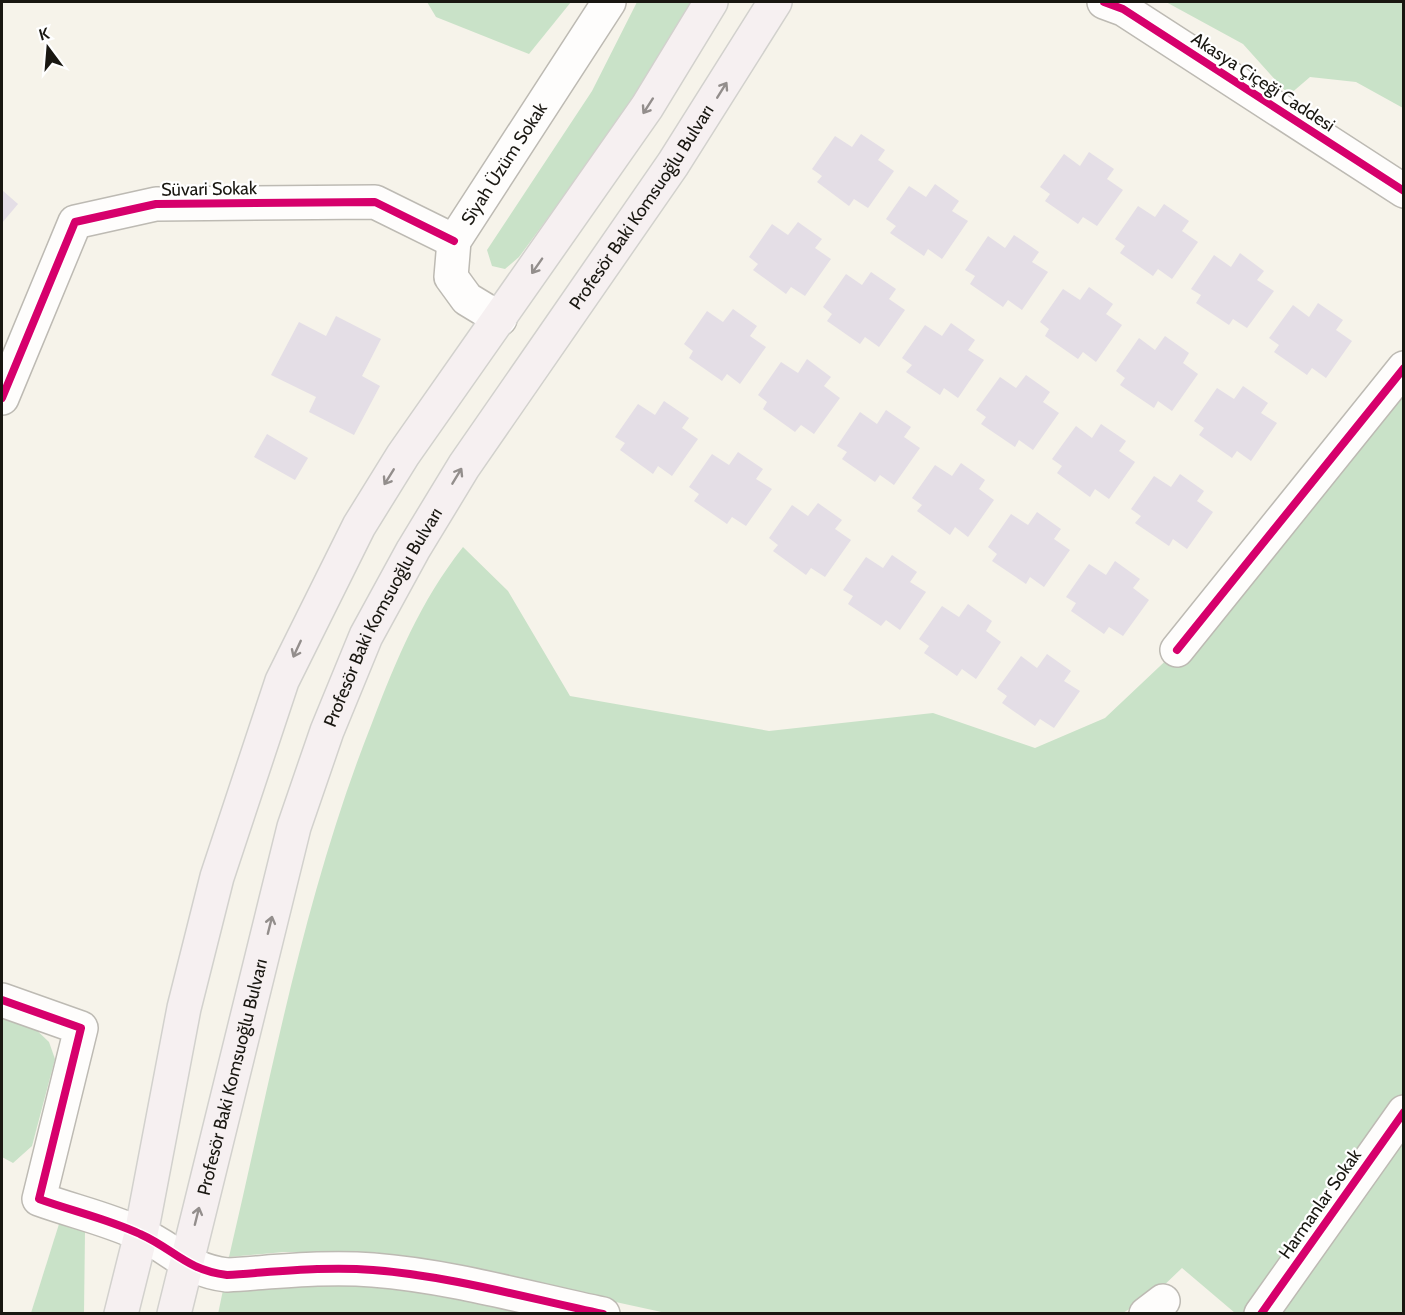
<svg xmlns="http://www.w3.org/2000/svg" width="1405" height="1315" font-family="Cabin,sans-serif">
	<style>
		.green { fill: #c9e2c8 }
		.building { fill: #e4dee6 }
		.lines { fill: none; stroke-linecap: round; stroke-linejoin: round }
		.minor-casing { stroke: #bdbab3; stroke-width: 36 }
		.major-casing { stroke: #d2d1cd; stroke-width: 36 }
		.minor { stroke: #fefdfc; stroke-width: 33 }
		.major { stroke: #f6f0f1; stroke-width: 33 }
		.cycleway-casing { stroke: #fff; stroke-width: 11 }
		.cycleway { stroke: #d6006c; stroke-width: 8 }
		.oneway { stroke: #938e8c }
		.labels { text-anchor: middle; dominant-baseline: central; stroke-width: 4.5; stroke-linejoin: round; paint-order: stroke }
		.street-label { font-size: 18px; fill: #191711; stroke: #fff }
	</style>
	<rect width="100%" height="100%" fill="#f6f3ea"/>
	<g class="green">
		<polygon points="427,2 571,2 529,54 436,17"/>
		<polygon points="637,2 693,2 617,124 519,257 505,269 492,266 487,250 592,91"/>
		<polygon points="1166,2 1403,2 1403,108 1356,82 1310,77 1289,95 1243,44"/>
		<path d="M1403 368V1313H1235L1182 1268 1158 1291 1123 1313H666L442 1264 373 1252H284L229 1257C271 1078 304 894 372 723 397 658 420 602 463 547L508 591 570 696 769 731 933 713 1035 748 1105 718 1177 650Z"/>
		<polygon points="2,1014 29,1023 49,1042 55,1059 32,1146 13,1163 2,1157"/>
		<polygon points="59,1224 85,1232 84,1313 31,1313"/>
		<path d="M310 1283C389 1285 465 1298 542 1314H218L223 1290Z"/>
	</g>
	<g class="building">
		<polygon points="861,134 885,150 878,160 894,171 868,208 854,199 849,206 817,182 822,176 812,169 835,136 852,147"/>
		<polygon points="1089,152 1114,169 1107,179 1123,190 1097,226 1083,217 1078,224 1045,201 1050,194 1040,187 1064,154 1080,166"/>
		<polygon points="935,184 959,201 952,211 968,221 942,259 928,249 924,256 890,233 896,226 886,219 909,186 926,197"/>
		<polygon points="2,190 18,204 2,223"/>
		<polygon points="1164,204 1189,221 1182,231 1198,242 1172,279 1158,269 1153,276 1120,253 1125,246 1115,239 1138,206 1155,217"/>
		<polygon points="798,222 822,239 815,248 831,259 805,296 791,287 786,294 753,270 758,264 749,257 772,224 788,235"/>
		<polygon points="1014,235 1039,252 1032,262 1048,272 1022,310 1008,300 1003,307 970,284 975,276 965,270 988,236 1005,248"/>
		<polygon points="1240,253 1264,271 1257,280 1274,291 1247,328 1233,319 1229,325 1196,303 1201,295 1191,289 1214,255 1231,267"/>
		<polygon points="871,272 896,289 889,299 905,310 879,347 865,337 860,344 827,321 832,314 823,307 846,274 862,285"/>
		<polygon points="1089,287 1113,304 1106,314 1122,325 1096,362 1083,352 1078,359 1045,336 1049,329 1040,322 1063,289 1080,300"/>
		<polygon points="1318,303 1343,320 1336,330 1352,341 1326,378 1312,368 1307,375 1274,352 1279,345 1269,338 1293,305 1309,317"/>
		<polygon points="733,309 757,326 750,336 766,347 740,384 727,374 722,381 689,358 693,351 684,344 707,311 723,322"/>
		<polygon points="336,316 381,339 362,376 380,386 354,435 309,412 316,397 271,375 299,322 326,336"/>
		<polygon points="951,323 975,340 968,350 984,360 958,398 944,388 940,395 906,372 912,365 902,358 925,325 942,336"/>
		<polygon points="1165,336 1189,353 1183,363 1198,374 1172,411 1158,401 1154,408 1120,385 1125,378 1116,371 1139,338 1155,350"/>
		<polygon points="807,359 831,377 824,386 840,398 814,434 801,425 795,432 763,409 767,402 758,395 781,362 798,373"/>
		<polygon points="1026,375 1050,392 1043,402 1059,413 1033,450 1019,440 1015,447 981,424 986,417 976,410 1000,377 1016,388"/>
		<polygon points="1243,386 1268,403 1261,413 1277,423 1251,461 1237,451 1232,458 1199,435 1204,428 1194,421 1217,388 1234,399"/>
		<polygon points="664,401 689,418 682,428 698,439 672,476 658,466 653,474 620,450 625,443 615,437 638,404 655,415"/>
		<polygon points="886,410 911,427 904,437 920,448 894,485 880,475 875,482 842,459 847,452 837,446 860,412 877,424"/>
		<polygon points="1101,424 1126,441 1119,451 1135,462 1109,499 1095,489 1090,497 1057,473 1062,466 1052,459 1076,426 1092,438"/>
		<polygon points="267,434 308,458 295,480 254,457"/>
		<polygon points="738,452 763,469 756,479 772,489 746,526 732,517 727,524 694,501 699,494 689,487 712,454 729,465"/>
		<polygon points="961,463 985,480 979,489 994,500 968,537 955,527 950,535 917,511 922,505 912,498 935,465 952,476"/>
		<polygon points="1180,474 1204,491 1197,501 1213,512 1187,549 1173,539 1169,546 1135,523 1141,516 1131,509 1154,476 1171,487"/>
		<polygon points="818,503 842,520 835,529 851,540 825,577 811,568 806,575 773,551 778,545 769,538 792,505 808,516"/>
		<polygon points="1037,512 1061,529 1054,539 1070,550 1044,587 1030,577 1026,584 992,561 997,554 988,547 1011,514 1028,525"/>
		<polygon points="892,555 917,572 910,582 926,592 900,630 886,620 881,626 848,604 853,596 843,590 866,557 883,568"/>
		<polygon points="1115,561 1140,579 1133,588 1149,600 1123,636 1109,627 1104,634 1071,611 1076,603 1066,597 1089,564 1106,575"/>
		<polygon points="968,604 992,621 986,631 1001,642 976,679 962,669 957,676 924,653 929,646 919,639 942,606 959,617"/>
		<polygon points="1047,654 1071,671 1064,681 1080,691 1054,728 1040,719 1035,726 1002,703 1007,696 997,689 1021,656 1037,668"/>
	</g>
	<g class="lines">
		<defs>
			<g id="minor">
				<polyline points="1104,2 1123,9 1404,191"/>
				<path id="s1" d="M500 319 467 299 451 277 454 241 609 2"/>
				<polyline points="2,398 75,222 156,204 375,202 454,241"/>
				<polyline points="1177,650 1404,368"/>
				<path d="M2 1000 81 1028 39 1199C72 1211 108 1219 140 1234 174 1249 186 1270 227 1275 276 1272 325 1266 373 1270 450 1276 527 1298 603 1314"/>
				<polyline points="1146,1314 1163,1301"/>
				<polyline points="1261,1314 1404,1112"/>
			</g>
			<g id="major">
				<polyline points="121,1314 141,1234 184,1008 217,877 282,681 359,526 403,455 647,107 711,2"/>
				<path id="s2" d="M174 1314 294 827 327 731 366 636 413 550 464 466 673 164 775 2"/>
			</g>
		</defs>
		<use href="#minor" class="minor-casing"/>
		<use href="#major" class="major-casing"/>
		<use href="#minor" class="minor"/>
		<use href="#major" class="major"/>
		<defs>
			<g id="cycleway">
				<polyline points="1104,2 1123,9 1404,191"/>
				<polyline points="2,398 75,222 156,204 375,202 454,241"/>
				<polyline points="1177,650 1404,368"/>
				<path d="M2 1000 81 1028 39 1199C72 1211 108 1219 140 1234 174 1249 186 1270 227 1275 276 1272 325 1266 373 1270 450 1276 527 1298 603 1314"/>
				<polyline points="1261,1314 1404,1112"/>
			</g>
		</defs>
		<use href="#cycleway" class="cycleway-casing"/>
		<use href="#cycleway" class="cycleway"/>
	</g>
	<defs><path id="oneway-shaft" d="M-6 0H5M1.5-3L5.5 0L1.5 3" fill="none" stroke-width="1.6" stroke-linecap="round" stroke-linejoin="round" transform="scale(1.5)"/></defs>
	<g class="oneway">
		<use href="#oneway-shaft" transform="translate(722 90) rotate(-58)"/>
		<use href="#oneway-shaft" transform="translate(648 106) rotate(123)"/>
		<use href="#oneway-shaft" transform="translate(537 266) rotate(125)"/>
		<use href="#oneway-shaft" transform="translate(457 476) rotate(-59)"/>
		<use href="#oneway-shaft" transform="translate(389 477) rotate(122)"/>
		<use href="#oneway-shaft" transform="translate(297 649) rotate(115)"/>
		<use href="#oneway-shaft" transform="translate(270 925) rotate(-76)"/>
		<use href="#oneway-shaft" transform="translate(197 1216) rotate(-76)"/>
	</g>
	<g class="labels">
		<g class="street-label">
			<text transform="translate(1263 82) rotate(33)">Akasya Çiçeği Caddesi</text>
			<text stroke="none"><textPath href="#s1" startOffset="194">Siyah Üzüm Sokak</textPath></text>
			<text transform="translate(209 189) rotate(-1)">Süvari Sokak</text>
			<text stroke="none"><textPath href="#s2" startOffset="1216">Profesör Baki Komsuoğlu Bulvarı</textPath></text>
			<text stroke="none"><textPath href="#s2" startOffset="730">Profesör Baki Komsuoğlu Bulvarı</textPath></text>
			<text stroke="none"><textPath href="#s2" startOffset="244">Profesör Baki Komsuoğlu Bulvarı</textPath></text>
			<text transform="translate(1320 1204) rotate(-55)">Harmanlar Sokak</text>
		</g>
	</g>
	<rect width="1405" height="1315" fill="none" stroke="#191711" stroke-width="6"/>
	<g transform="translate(48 48) rotate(344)" stroke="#ffffff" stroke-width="4.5" paint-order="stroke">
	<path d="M0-4.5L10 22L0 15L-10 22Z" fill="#191711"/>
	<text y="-9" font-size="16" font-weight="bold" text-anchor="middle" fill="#191711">K</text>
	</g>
</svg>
